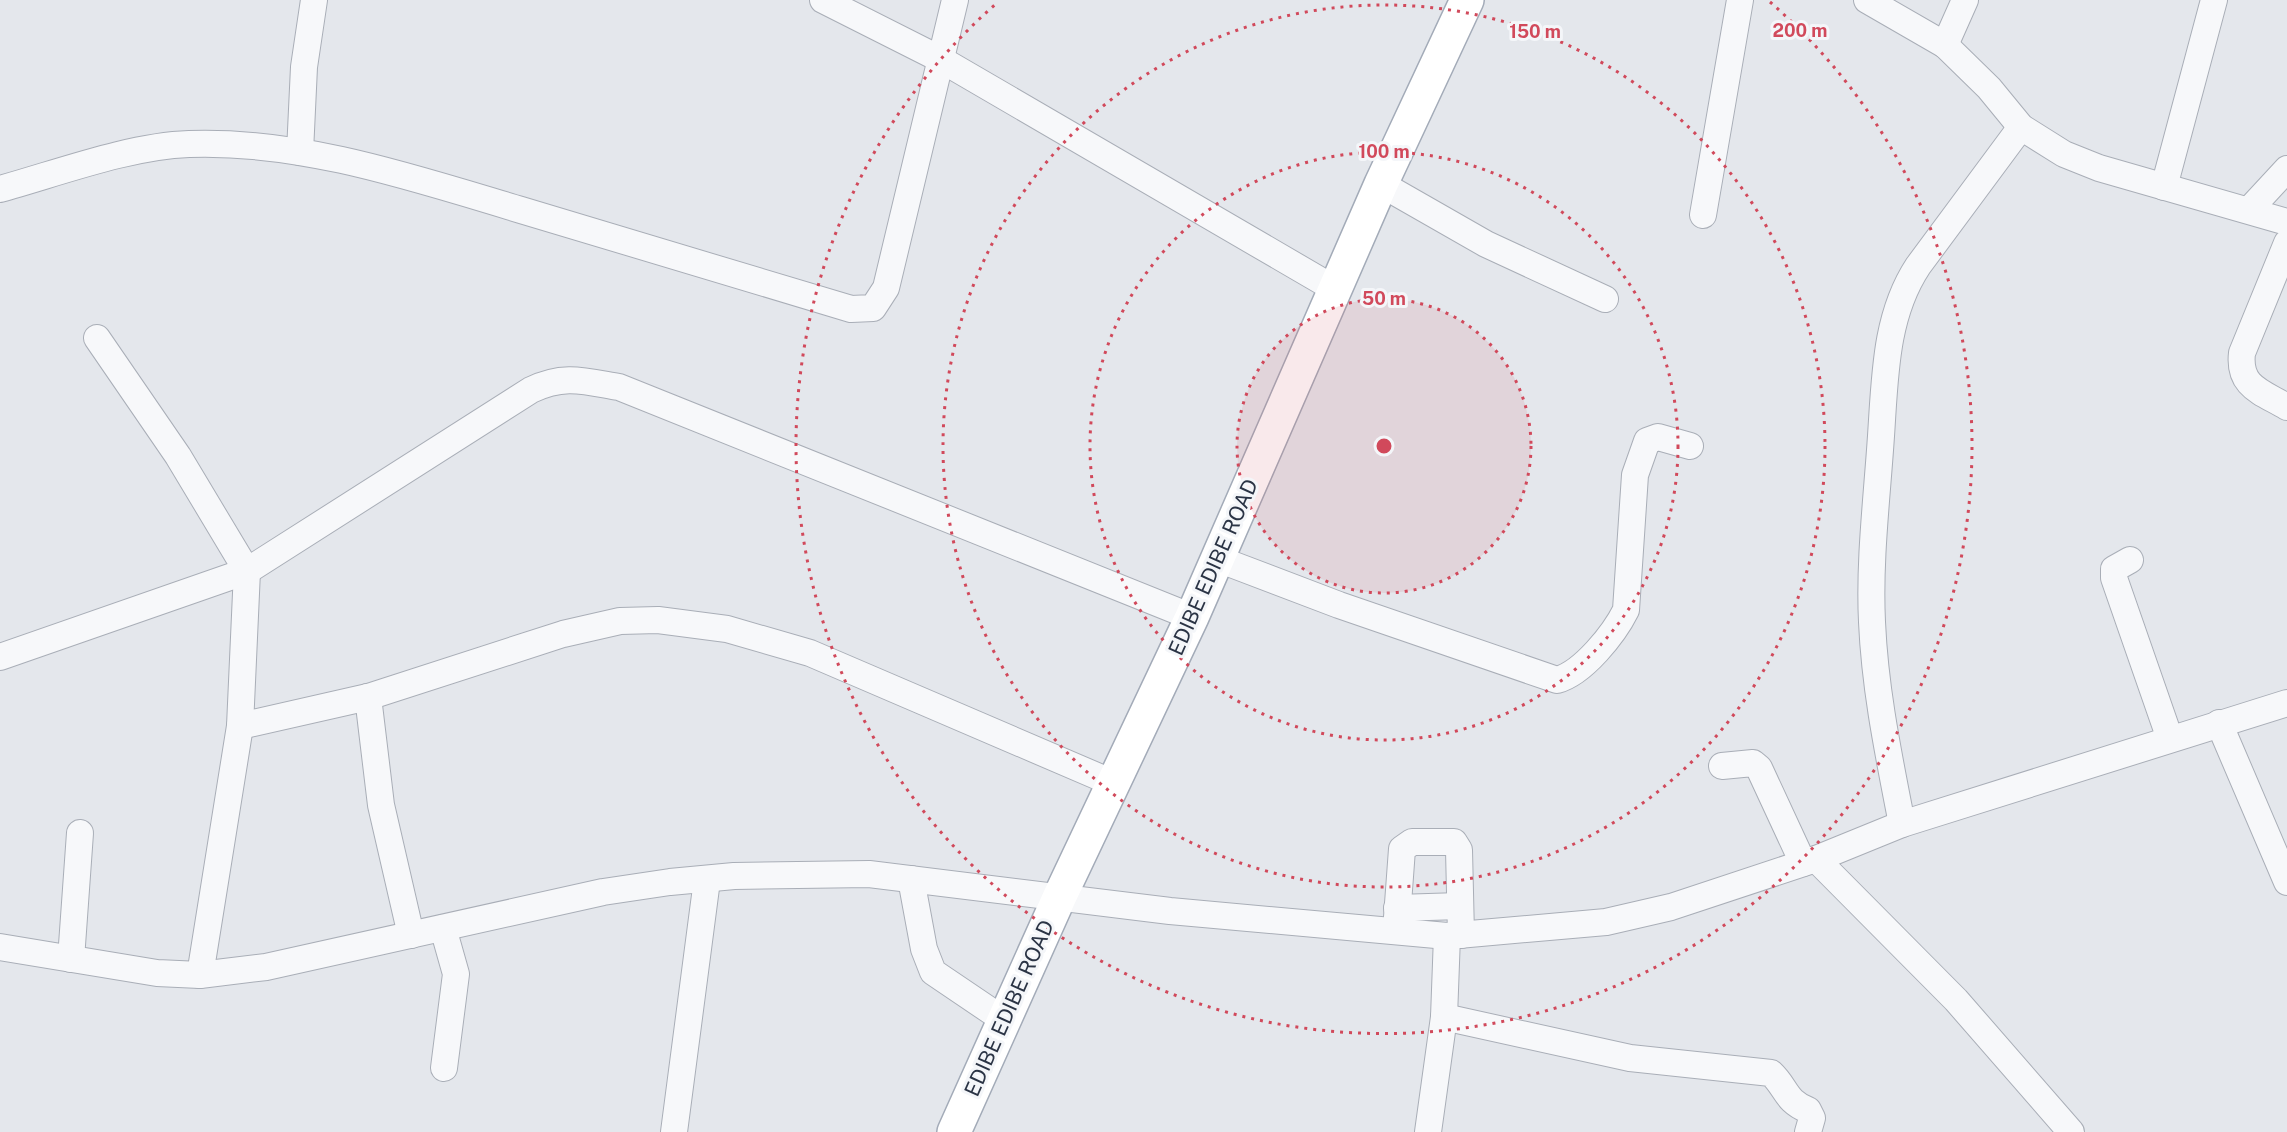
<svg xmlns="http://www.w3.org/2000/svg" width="2287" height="1132" font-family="'Public Sans',sans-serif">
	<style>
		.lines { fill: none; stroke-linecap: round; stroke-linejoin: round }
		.minor-casing { stroke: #a9aeb7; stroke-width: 28 }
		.major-casing { stroke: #a3abb8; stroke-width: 36 }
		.minor { stroke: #f7f8fa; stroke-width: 26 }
		.major { stroke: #fff; stroke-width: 33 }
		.ring { fill: none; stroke: #d1495b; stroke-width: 3; stroke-dasharray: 3 6 }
		.labels { text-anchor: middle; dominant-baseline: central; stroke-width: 6; stroke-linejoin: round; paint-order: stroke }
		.street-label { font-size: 21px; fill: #2b3445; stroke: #f4f6f9 }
		.centre { fill: #d1495b; stroke: #f4f6f9; stroke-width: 3 }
		.ring-label { font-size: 18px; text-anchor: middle; font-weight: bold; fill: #d1495b; stroke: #f4f6f9; stroke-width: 6; stroke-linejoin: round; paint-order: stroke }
	</style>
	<rect width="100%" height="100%" fill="#e4e7ec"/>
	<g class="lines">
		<defs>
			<g id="minor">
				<polyline points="823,0 940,59 1335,289"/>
				<polyline points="1867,0 1945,45 1989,88 2021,127 2064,154 2099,168 2287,222"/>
				<polyline points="1945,45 1965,0"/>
				<polyline points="300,152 304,67 314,0"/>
				<polyline points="1381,184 1486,244 1605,299"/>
				<polyline points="2164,187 2214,0"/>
				<path d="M0 189C58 173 129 146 189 144 302 140 414 178 521 210 631 243 741 276 851 309L873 308 886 288 955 0"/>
				<polyline points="2249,210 2287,169"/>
				<polyline points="1703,215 1740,0"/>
				<path d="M2287 243 2242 353C2238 387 2262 392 2287 407"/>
				<polyline points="97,338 178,456 247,571 240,726 200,975"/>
				<path d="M1218 559 1339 605 1557 680C1583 673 1614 634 1626 610L1635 475 1647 441 1658 437 1690 446"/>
				<polyline points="2130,560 2114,569 2114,578 2170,739"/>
				<path d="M0 657 247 571 531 390C564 374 584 381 619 387L1192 617"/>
				<polyline points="368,697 381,805 411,935"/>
				<polyline points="2219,723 2287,882"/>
				<polyline points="240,726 368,697 563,634 620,621 658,620 727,629 810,653 1113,783"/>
				<polyline points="1722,766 1753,763 1759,768 1803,863"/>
				<path d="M1902 824C1889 757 1875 691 1872 622 1869 561 1877 497 1881 436 1885 377 1885 316 1918 266L2021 127"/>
				<polyline points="1816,859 1956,1000 2071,1132"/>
				<polyline points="911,879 924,949 933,972 1004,1020"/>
				<polyline points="1397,908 1460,906"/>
				<polyline points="443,928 456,974 444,1068"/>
				<polyline points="1396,931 1402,849 1412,842 1454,842 1459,850 1461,935"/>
				<polyline points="0,947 157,973 200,975 266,967 603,892 670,882 734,876 869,874 1170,911 1447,936 1606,922 1671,907 1816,859 1902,824 2287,703"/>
				<polyline points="71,959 80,833"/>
				<path d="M1444 1017 1630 1058 1771 1073C1787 1088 1785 1101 1808 1110L1812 1118 1808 1132"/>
				<polyline points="674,1132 707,880"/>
				<polyline points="1428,1132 1444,1017 1447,936"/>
			</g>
			<polyline id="major" points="954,1132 1059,898 1192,617 1381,184 1467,0"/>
		</defs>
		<use href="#minor" class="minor-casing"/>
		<use href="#major" class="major-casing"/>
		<use href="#minor" class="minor"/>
		<use href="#major" class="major"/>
	</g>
	<circle cx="1384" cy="446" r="147" fill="#d1495b" fill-opacity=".12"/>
	<g class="ring">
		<circle cx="1384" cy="446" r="147"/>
		<circle cx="1384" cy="446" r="294"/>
		<circle cx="1384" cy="446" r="441"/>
		<path d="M1770 2A588 588 0 1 1 998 2"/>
	</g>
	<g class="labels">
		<g class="street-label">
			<text transform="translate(1213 567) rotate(-66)">EDIBE EDIBE ROAD</text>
			<text transform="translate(1009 1008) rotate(-66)">EDIBE EDIBE ROAD</text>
		</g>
	</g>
	<circle cx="1384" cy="446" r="9" class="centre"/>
	<g class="ring-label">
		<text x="1800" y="37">200 m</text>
		<text x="1535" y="38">150 m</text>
		<text x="1384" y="158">100 m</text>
		<text x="1384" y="305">50 m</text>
	</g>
</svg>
